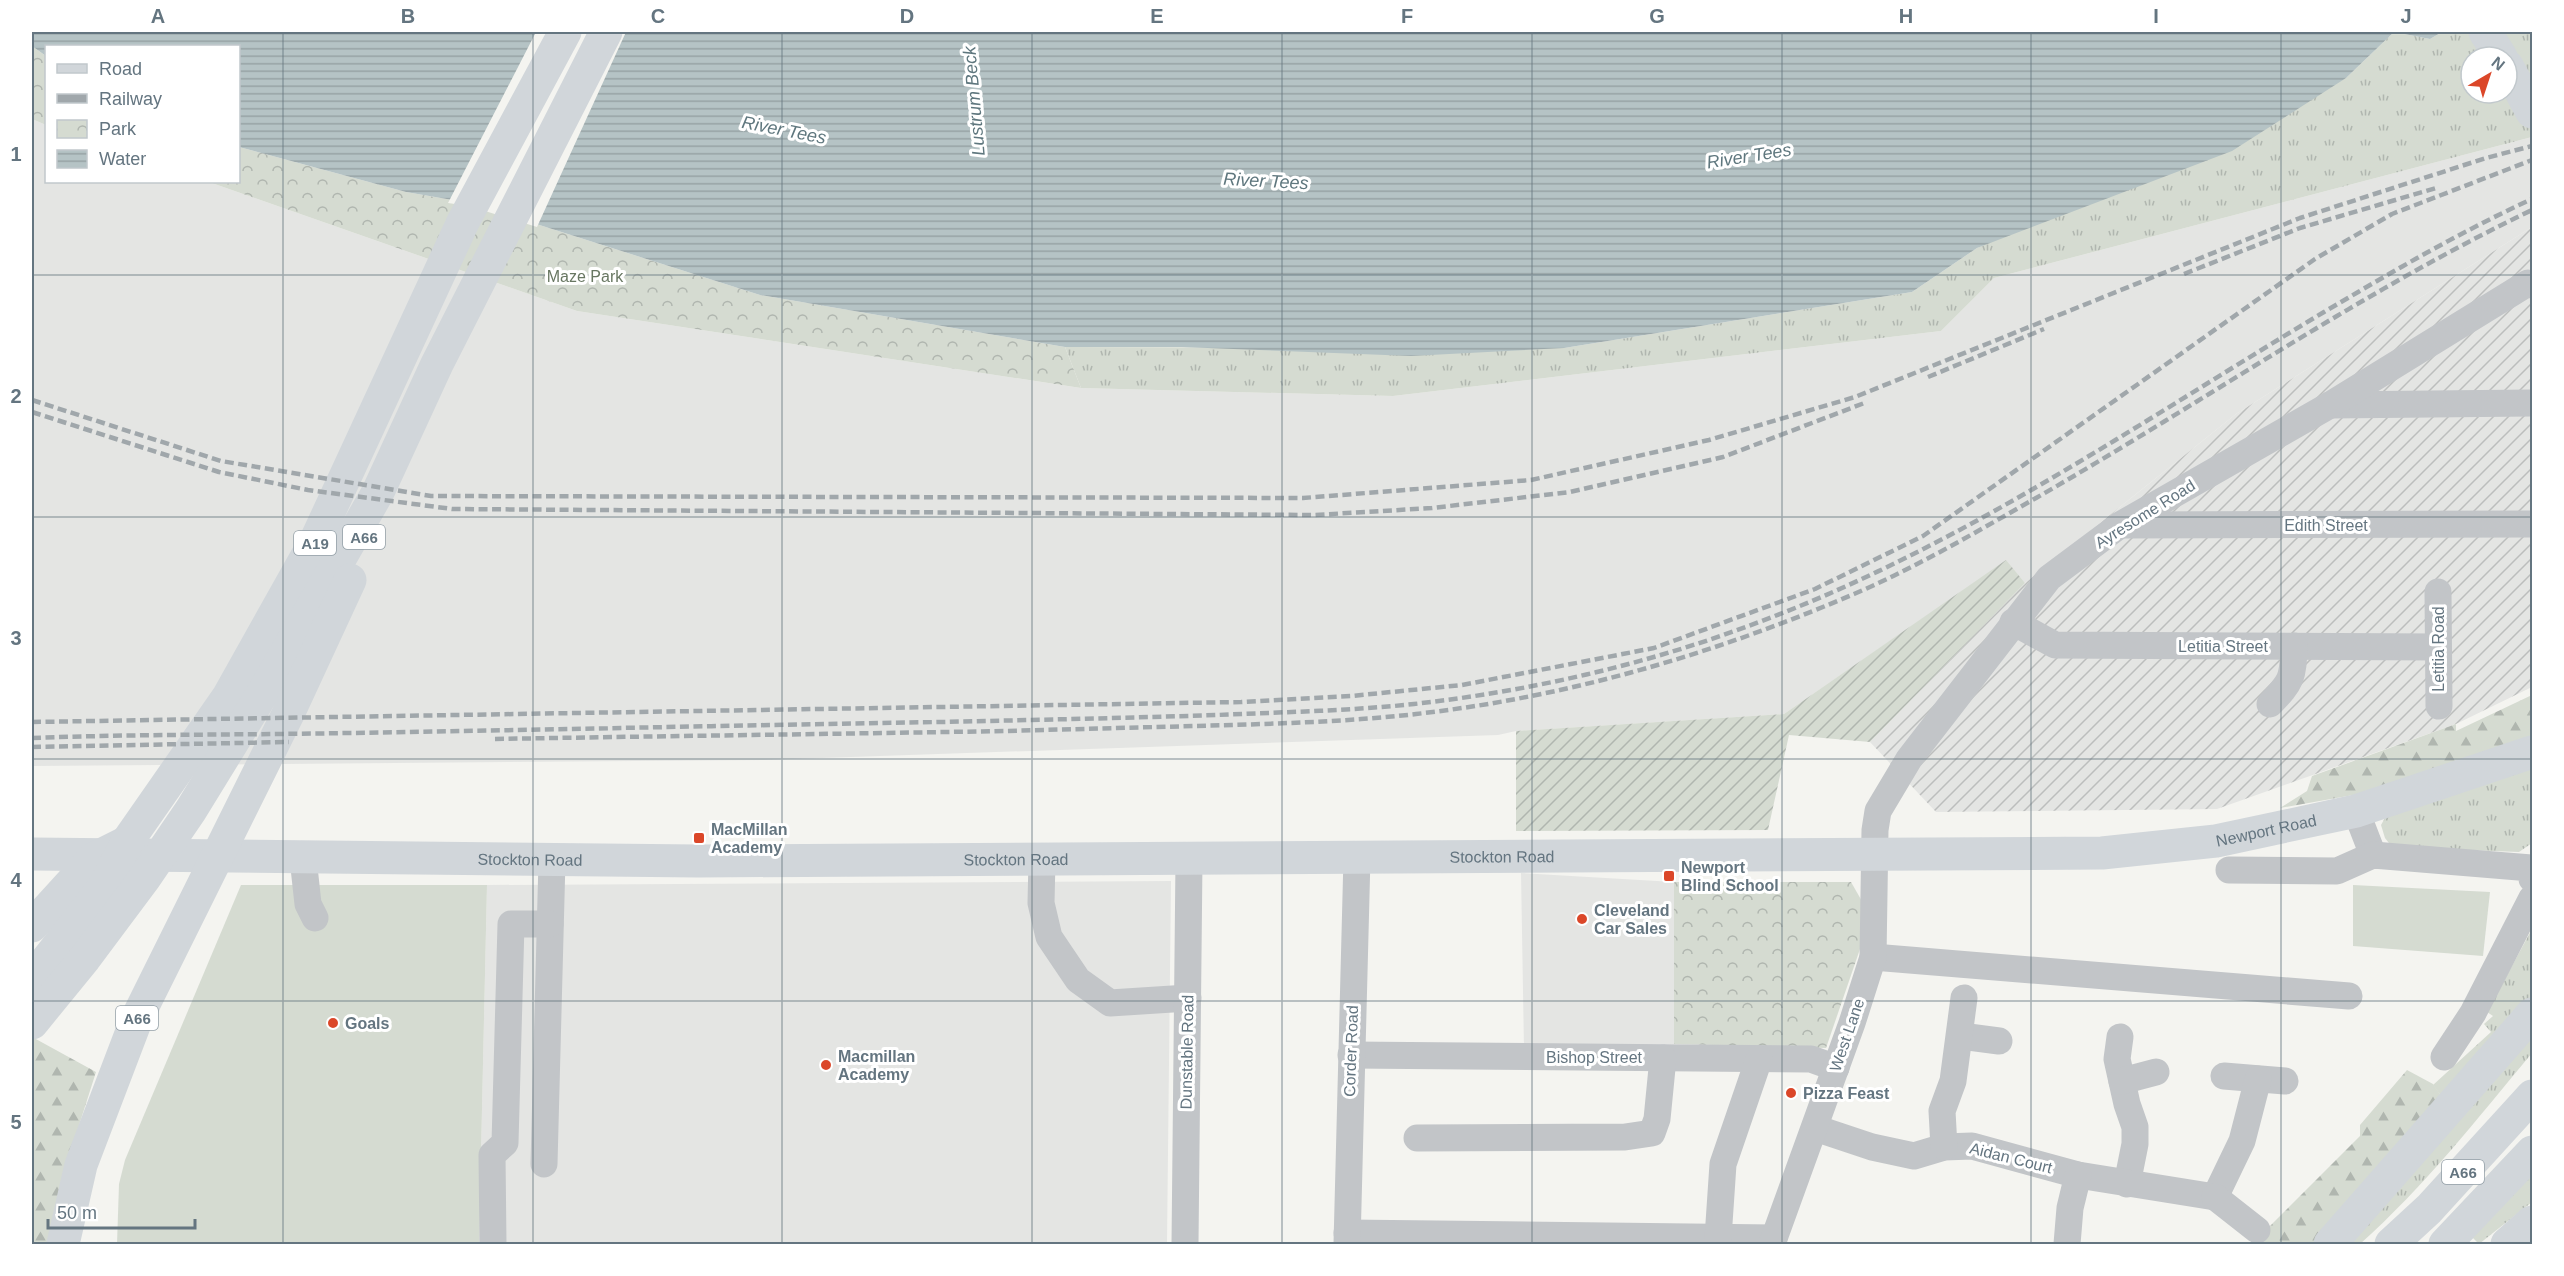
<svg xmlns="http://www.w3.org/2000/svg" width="2564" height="1276" font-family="Helvetica,sans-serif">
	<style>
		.built { fill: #e4e5e3 }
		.industrial { fill: url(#industrial-furrows) }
		.grass { fill: url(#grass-tufts); fill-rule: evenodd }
		.forest { fill: url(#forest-firs) }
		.park { fill: url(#park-crowns) }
		.garden { fill: url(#garden-furrows) }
		.pitch { fill: #d5dbd1 }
		.water { fill: url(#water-rules) }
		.pier { fill: #f4f4f0 }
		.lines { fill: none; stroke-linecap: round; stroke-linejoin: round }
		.minor { stroke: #c2c5c8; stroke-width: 27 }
		.major { stroke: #d1d6da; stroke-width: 33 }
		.highway { stroke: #d1d6da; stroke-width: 33 }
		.rail { stroke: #a0a7ab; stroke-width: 4.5; stroke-dasharray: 9 4.5; stroke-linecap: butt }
		.grid { fill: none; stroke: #647580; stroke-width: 1.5; stroke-opacity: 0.55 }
		.poi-dot { fill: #db4729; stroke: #fff; stroke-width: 2 }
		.labels { text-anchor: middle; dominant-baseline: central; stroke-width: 6; stroke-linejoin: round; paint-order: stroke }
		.shield { fill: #fff; stroke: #929ea6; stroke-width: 1.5 }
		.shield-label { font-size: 15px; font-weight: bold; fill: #647580 }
		.park-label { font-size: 16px; fill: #687762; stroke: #fff }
		.street-label { font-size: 16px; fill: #647580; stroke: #fff }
		.poi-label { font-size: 16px; font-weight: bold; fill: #647580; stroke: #fff; text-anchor: start }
		.water-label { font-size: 18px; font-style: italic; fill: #5f777e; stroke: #fff }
		.neatline { fill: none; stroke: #647580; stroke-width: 2 }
		.grid-label { font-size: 20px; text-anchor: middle; font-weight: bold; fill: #647580 }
	</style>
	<defs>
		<pattern id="industrial-furrows" width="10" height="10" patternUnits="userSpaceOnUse" patternTransform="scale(1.5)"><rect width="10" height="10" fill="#e4e5e3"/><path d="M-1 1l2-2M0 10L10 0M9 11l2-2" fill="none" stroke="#bcbebd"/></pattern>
		<pattern id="grass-tufts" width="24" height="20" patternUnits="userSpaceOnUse" patternTransform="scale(1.5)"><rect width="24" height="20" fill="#d5dbd1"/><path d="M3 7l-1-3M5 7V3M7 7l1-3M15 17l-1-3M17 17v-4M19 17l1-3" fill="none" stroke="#b0b6af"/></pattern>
		<pattern id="forest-firs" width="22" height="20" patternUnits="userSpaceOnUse" patternTransform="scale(1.5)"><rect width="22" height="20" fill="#d5dbd1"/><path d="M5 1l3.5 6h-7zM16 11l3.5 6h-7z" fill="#b0b6af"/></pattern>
		<pattern id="park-crowns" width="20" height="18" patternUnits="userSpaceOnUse" patternTransform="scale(1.5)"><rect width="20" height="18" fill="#d5dbd1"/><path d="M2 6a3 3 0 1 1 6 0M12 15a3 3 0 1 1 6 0" fill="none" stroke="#b0b6af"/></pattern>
		<pattern id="garden-furrows" width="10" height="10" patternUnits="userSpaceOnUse" patternTransform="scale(1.5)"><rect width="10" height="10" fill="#d5dbd1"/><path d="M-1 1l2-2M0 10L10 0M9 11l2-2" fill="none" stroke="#b0b6af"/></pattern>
		<pattern id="water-rules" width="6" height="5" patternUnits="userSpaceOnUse" patternTransform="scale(1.5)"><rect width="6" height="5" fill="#b5c3c5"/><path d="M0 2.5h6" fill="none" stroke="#97a3a5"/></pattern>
	</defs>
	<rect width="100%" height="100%" fill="#f4f4f0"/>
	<g class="built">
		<polygon points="32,119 46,125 46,182 209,182 577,311 1081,388 1393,396 1941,331 1994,278 2532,137 2532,227 2236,414 2025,583 2006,561 1784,714 1516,731 1498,735 764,760 32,766"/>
		<polygon points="1521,873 1674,882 1674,1044 1524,1050"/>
		<polygon points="1171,881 1167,1244 479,1244 487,885"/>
	</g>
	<polygon class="industrial" points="2532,227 2532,687 2456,724 2217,809 1936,812 1870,742 2025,583 2236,414"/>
	<g class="grass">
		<path d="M2394 32 2430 39 2442 32H2532V137L1994 278 1941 331 1393 396 1081 388 1065 347 1564 348 1912 292 1977 248 2346 78ZM2471 57H2507V93H2471Z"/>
		<polygon points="2532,763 2532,843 2519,852 2392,847 2385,838 2381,825 2386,816"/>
		<polygon points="2532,929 2532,1001 2444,1100 2433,1085 2491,1032 2484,1024 2493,1016 2487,1012"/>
		<path d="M2532 1036V1053C2477 1119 2424 1187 2360 1244H2350Z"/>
		<polygon points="2532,1174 2532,1202 2479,1244 2472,1237"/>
	</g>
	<g class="forest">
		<polygon points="2532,695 2532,742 2415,784 2280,808 2307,791 2312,776 2456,724 2456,731"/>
		<polygon points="34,1038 96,1072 67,1163 48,1244 32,1244 32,1041"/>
		<polygon points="2407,1070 2433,1084 2444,1100 2320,1244 2252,1244 2360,1136 2360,1125"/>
	</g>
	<g class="park">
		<polygon points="32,46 46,56 46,125 32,119"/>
		<polygon points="239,147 406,192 470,203 760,295 1065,347 1081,388 577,311 209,182 238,182"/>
		<polygon points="1674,882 1851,882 1871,917 1826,1048 1674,1044"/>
	</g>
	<polygon class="garden" points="2006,560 2025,583 1870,742 1789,735 1768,830 1516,831 1516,731 1784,714"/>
	<g class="pitch">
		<polygon points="241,885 487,885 479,1244 117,1244 119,1184 125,1160"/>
		<polygon points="2353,885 2490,892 2483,956 2353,946"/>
	</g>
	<polygon class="water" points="32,32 1299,33 2442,32 2430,39 2394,32 2346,78 2232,151 1977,248 1912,292 1564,348 1411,356 1182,347 1065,347 760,295 470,203 406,192 239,147 238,46 46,46 46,56 32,46"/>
	<polygon class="pier" points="536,32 626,32 537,227 469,206 448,203"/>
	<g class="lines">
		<g class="minor">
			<polyline points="2330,405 2532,403"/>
			<polyline points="2121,525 2532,524"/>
			<polyline points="2438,592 2439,706"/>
			<polyline points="2013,622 2055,645 2438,647"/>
			<path d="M2270 704C2292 681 2293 678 2294 646"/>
			<polyline points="2356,811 2373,855"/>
			<polyline points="303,858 308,904 315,918"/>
			<polyline points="1042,860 1041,903 1049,937 1078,980 1110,1003 1188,998"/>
			<polyline points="2229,870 2337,871 2373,855 2531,868 2532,879"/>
			<polyline points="1873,957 2349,996"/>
			<polyline points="1961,1036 1999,1041"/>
			<polyline points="2120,1037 2117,1059 2127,1104 2135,1127 2135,1144 2127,1184"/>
			<polyline points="1351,1055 1811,1059 1836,1068"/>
			<polyline points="2444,1057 2473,1013 2532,898"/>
			<polyline points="2224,1076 2285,1081"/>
			<polyline points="2122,1081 2156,1072"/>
			<polyline points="1815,1128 1872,1147 1914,1156 1944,1147 1972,1146 2078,1175 2215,1197 2242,1141 2258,1079"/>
			<polyline points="1417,1138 1625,1137 1652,1133 1657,1119 1663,1058"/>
			<polyline points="1944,1147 1942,1111 1953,1081 1964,998"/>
			<polyline points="544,1164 552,860"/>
			<polyline points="2215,1197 2257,1230"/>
			<polyline points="1347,1233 1774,1238"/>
			<polyline points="1718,1238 1723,1164 1759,1059"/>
			<polyline points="493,1244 492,1155 505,1143 511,924 550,924"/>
			<polyline points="1185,1244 1189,860"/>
			<polyline points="1347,1244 1357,857"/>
			<polyline points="1772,1244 1852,1023 1873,957 1875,830 1878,811 1909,759 2049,578 2120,525 2330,405 2528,283 2532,285"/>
			<polyline points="2067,1244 2070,1208 2078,1175"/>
		</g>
		<g class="major">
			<polyline points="2485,32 2501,57"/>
			<polyline points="2507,66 2532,112"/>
			<path id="s1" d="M32 854 698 861 2102 853 2216 841 2356 811 2532 752"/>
		</g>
		<g class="highway">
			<polyline points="32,926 93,859 127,842"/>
			<polyline points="32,979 103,889 127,842 228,697 316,540 463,222 565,32"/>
			<polyline points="32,1023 85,958 144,879 191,810 267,686 378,492 437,364 606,32"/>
			<polyline points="63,1244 81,1165 137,1018 288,714 350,580"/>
			<polyline points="2330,1244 2532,1014"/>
			<polyline points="2391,1244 2429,1209 2532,1096"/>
			<polyline points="2445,1244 2532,1152"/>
			<polyline points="2507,1244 2532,1222"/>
		</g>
		<g class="rail">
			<polyline points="2184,274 2300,228 2436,188"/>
			<polyline points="1928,377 2044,329"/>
			<polyline points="32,400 221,461 431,496 1303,498 1531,480 1709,440 1855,397 2300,218 2486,158 2532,146"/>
			<polyline points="32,412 219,472 308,490 452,509 1315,515 1432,508 1570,492 1723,457 1867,402"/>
			<polyline points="32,722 1241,702 1351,696 1462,685 1654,648 1815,589 1923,536 2315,259 2392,214 2532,160"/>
			<path d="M32 738C137 734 242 735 348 733 545 730 743 725 940 722 1032 720 1125 718 1217 715 1282 712 1349 711 1414 704 1531 691 1649 664 1759 622 1961 547 2140 422 2324 312 2392 272 2460 232 2532 199"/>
			<path d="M495 739C665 736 835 734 1005 731 1081 729 1157 727 1232 725 1294 723 1355 721 1416 714 1568 697 1714 654 1854 594 1917 567 1976 532 2036 498 2202 403 2359 293 2532 210"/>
			<polyline points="32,747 289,742"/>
		</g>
	</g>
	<path class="grid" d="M283 32V1244M533 32V1244M782 32V1244M1032 32V1244M1282 32V1244M1532 32V1244M1782 32V1244M2031 32V1244M2281 32V1244M32 275H2532M32 517H2532M32 759H2532M32 1001H2532"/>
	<g class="poi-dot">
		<rect x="693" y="832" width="12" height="12" rx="3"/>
		<rect x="1663" y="870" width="12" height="12" rx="3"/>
		<circle cx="1582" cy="919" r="6"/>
		<circle cx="333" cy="1023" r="6"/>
		<circle cx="826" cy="1065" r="6"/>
		<circle cx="1791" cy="1093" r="6"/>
	</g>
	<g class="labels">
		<g class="shield">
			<rect x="343" y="525" width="42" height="24" rx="4.5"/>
			<rect x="294" y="531" width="42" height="24" rx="4.5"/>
			<rect x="116" y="1006" width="42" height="24" rx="4.5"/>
			<rect x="2442" y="1160" width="42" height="24" rx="4.5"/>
		</g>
		<g class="shield-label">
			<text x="364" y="537">A66</text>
			<text x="315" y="543">A19</text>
			<text x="137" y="1018">A66</text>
			<text x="2463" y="1172">A66</text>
		</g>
		<g class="park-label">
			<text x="585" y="276">Maze Park</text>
		</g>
		<g class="street-label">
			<text transform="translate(2145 514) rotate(-32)">Ayresome Road</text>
			<text x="2326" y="525">Edith Street</text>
			<text x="2223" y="646">Letitia Street</text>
			<text transform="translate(2438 649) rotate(-90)">Letitia Road</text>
			<text stroke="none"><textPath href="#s1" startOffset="2236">Newport Road</textPath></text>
			<text stroke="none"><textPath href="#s1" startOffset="1470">Stockton Road</textPath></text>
			<text stroke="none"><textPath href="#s1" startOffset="984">Stockton Road</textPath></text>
			<text stroke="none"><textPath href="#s1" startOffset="498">Stockton Road</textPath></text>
			<text transform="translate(1847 1035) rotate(-71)">West Lane</text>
			<text transform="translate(1351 1051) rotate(-88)">Corder Road</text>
			<text transform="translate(1187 1052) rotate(-89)">Dunstable Road</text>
			<text x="1594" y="1057">Bishop Street</text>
			<text transform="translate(2011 1158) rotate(14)">Aidan Court</text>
		</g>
		<g class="poi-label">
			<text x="711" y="829">MacMillan<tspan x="711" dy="18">Academy</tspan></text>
			<text x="1681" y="867">Newport<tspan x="1681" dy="18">Blind School</tspan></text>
			<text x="1594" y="910">Cleveland<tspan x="1594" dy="18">Car Sales</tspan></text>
			<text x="345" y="1023">Goals</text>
			<text x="838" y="1056">Macmillan<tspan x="838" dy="18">Academy</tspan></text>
			<text x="1803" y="1093">Pizza Feast</text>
		</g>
		<g class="water-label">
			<text transform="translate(974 101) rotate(-95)">Lustrum Beck</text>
			<text transform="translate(784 130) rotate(11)">River Tees</text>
			<text transform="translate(1749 156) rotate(-9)">River Tees</text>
			<text transform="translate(1266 181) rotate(3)">River Tees</text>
		</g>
	</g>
	<rect width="2564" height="1276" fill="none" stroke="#ffffff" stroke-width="66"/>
	<rect x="45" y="45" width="195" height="138" fill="#ffffff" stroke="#c1c8cc" stroke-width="1.5"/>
	<rect x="57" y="64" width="30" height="9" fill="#d1d6da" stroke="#c1c8cc" stroke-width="1.5"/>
	<text x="99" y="75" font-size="18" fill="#647580">Road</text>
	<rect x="57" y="94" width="30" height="9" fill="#a0a7ab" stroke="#c1c8cc" stroke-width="1.5"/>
	<text x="99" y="105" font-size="18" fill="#647580">Railway</text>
	<rect x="57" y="120" width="30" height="18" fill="url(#park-crowns)" stroke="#c1c8cc" stroke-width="1.5"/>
	<text x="99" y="135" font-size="18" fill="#647580">Park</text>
	<rect x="57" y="150" width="30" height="18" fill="url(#water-rules)" stroke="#c1c8cc" stroke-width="1.5"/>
	<text x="99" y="165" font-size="18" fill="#647580">Water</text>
	<g transform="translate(2489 75) rotate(39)"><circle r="28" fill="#ffffff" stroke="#c1c8cc" stroke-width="1.5"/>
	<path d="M0-4.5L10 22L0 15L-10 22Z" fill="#db4729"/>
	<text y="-9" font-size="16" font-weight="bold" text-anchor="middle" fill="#647580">N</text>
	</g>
	<path d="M48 1219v9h147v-9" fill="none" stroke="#647580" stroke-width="3"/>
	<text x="57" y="1219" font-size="18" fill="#647580" stroke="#ffffff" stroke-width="4.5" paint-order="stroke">50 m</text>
	<rect x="33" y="33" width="2498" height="1210" class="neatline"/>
	<g class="grid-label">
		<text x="158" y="23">A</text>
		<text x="408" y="23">B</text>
		<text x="658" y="23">C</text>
		<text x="907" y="23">D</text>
		<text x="1157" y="23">E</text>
		<text x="1407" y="23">F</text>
		<text x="1657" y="23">G</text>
		<text x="1906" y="23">H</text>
		<text x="2156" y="23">I</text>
		<text x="2406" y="23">J</text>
		<text x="16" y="161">1</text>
		<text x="16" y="403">2</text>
		<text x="16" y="645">3</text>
		<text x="16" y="887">4</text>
		<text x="16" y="1129">5</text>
	</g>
</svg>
